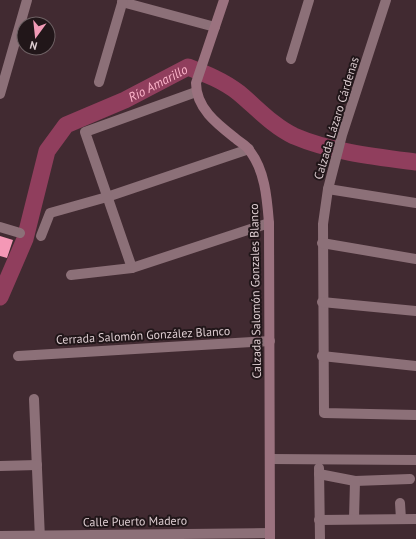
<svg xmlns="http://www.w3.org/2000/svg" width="416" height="539" font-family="'PT Sans',sans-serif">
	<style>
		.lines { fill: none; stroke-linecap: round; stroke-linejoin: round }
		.stream { stroke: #903e5d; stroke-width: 3 }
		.river { stroke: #903e5d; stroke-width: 17 }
		.building { fill: #f498b6 }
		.street { stroke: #8c7078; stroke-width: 10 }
		.secondary { stroke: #9b727f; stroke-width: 10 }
		.labels { text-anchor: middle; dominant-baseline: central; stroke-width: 4; stroke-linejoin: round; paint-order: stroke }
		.street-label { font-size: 12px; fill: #deced2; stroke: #211619 }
		.water-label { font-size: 13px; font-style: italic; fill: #fcb4ca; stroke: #211619 }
	</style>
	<rect width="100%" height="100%" fill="#412a31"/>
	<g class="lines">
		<polyline class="stream" points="0,290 4,290"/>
		<path class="river" id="s1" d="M0 297 25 239 47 151 66 125 125 100 188 67C206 74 224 81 239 93 257 108 273 126 294 136 331 152 377 157 416 162"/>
	</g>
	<polygon class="building" points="0,236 13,240 7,258 0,256"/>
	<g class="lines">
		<g class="street">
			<polyline points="386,0 342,135 328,189 323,224 324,413 416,415"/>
			<polyline points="122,2 215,27"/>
			<polyline points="291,59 309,0"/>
			<polyline points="99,82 123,0"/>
			<polyline points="0,94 27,0"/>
			<polyline points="328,189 416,203"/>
			<polyline points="0,227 20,233"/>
			<polyline points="41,236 50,213 107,197 249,149"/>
			<polyline points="322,243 416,259"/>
			<polyline points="132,268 85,132 196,92"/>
			<polyline points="71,275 132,268 269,223"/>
			<polyline points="322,302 416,311"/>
			<polyline points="18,356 270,341"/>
			<polyline points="322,356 416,366"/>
			<polyline points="34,399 40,539"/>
			<polyline points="270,459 416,460"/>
			<polyline points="0,466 37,465"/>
			<polyline points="319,468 320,539"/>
			<polyline points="319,474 355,481 410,479"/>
			<polyline points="400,503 401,519"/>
			<polyline points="354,519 355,481"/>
			<polyline points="319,520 416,519"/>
			<polyline points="0,536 270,533"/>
		</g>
		<path class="secondary" d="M224 0 196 83C196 108 217 124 235 138 239 142 246 145 249 150 265 170 267 198 269 223L270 539"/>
	</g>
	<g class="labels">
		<g class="street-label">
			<text transform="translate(336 118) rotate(-73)">Calzada Lázaro Cárdenas</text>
			<text transform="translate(255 291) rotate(-91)">Calzada Salomón Gonzales Blanco</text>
			<text transform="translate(143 335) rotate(-3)">Cerrada Salomón González Blanco</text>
			<text transform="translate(135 521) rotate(-1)">Calle Puerto Madero</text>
		</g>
		<g class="water-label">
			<text stroke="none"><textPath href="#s1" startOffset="287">Río Amarillo</textPath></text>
		</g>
	</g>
	<g transform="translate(36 36) rotate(195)"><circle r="19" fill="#211619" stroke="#6d6063"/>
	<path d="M0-3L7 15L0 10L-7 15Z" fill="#f09ab6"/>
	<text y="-6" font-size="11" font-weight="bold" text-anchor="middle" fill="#deced2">N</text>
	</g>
</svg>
